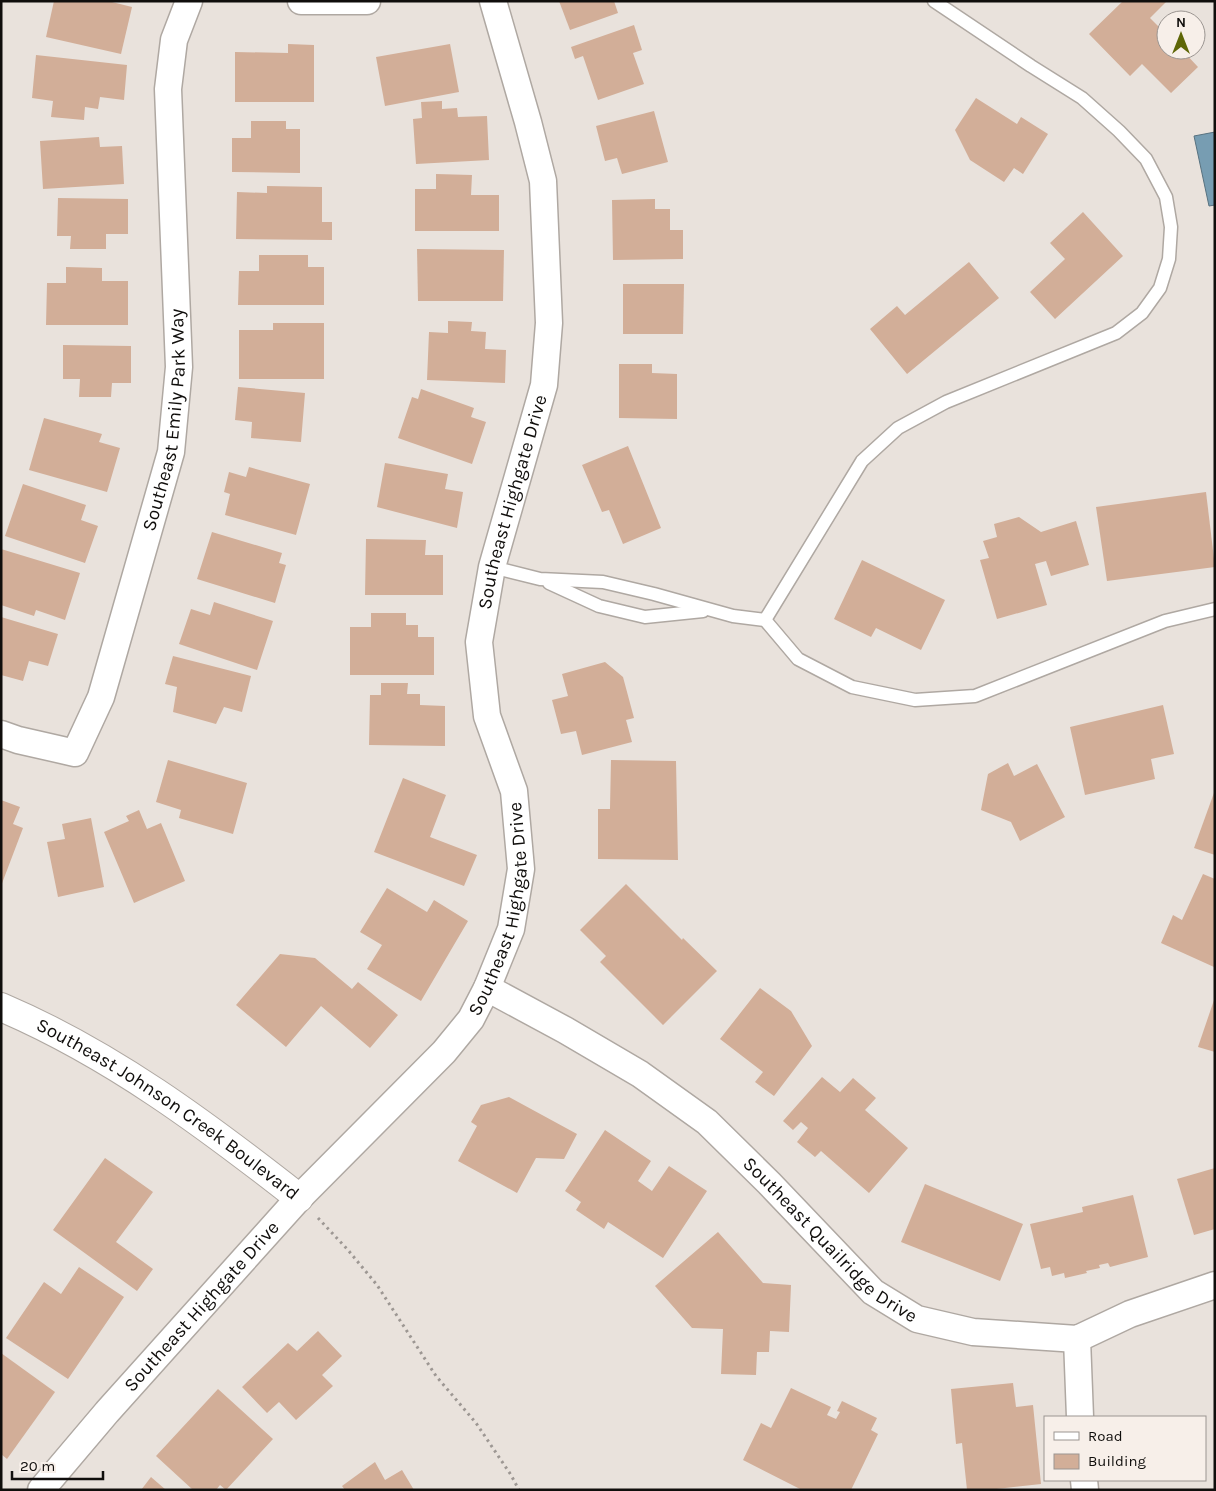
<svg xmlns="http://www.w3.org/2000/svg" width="1216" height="1491" font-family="Karla,sans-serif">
<rect width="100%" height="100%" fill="#e9e2dc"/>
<path fill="#779db2" stroke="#587280" d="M1215,132v73l-6,1 -15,-70z"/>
<g fill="#d2ae98">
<path d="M54,1h54l24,6 -11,47 -75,-17z"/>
<path d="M559,1h55l4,12 -48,17z"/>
<path d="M1123,1h44l-17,17 16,16v16h16l16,17 -27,26 -29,-29 -12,12 -41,-42z"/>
<path d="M634,25l8,25 -9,3 11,31 -46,16 -15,-44 -8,3 -4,-12z"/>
<path d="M288,44l26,1v57h-79v-50l53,1z"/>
<path d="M450,44l9,48 -74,14 -9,-49z"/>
<path d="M36,55l91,10 -3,35 -24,-3 -2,12 -13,-2 -1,13 -33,-3 2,-16 -21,-3z"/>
<path d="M976,98l41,26 4,-7 27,17 -25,40 -9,-6 -10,14 -34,-22 -15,-30z"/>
<path d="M442,101v8l15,-1 1,9 29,-1 2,44 -73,4 -3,-45 9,-1 -1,-16z"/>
<path d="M654,111l14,51 -46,12 -5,-16 -12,3 -9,-35z"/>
<path d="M251,121h35v8h14v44l-68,-1v-34h19z"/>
<path d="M99,137l1,10 22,-1 2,38 -81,5 -3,-48z"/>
<path d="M436,174l36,1 -1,20h28v36h-84v-42h21z"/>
<path d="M267,186l55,1v35h10v18l-96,-1 1,-47 30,1z"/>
<path d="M58,198l70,1v35h-22v15h-36l1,-13h-14z"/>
<path d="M655,199v10h15v21h13v29l-70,1 -1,-60z"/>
<path d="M1083,212l40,44 -68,63 -25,-27 35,-33 -15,-16z"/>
<path d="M417,249l87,1 -1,51h-85z"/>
<path d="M259,255h49v12h16v38h-86l1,-34h20z"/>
<path d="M969,262l30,36 -92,76 -37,-45 27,-23 8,9z"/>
<path d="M66,267l36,1v13h26v44h-82l1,-42h19z"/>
<path d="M623,284h61l-1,50h-60z"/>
<path d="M448,321l24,1 -1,9 15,1 -1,17 21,1 -1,33 -78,-3 2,-48 19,1z"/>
<path d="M273,323h51v56h-85v-49h34z"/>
<path d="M63,345l68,1v37h-19l-1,14h-32l1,-18h-17z"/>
<path d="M619,364h33v9l25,1v45l-58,-1z"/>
<path d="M238,387l67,6 -4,49 -50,-4 1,-16 -17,-2z"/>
<path d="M421,389l53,19 -3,9 15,5 -14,42 -74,-26 14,-41 6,2z"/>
<path d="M44,418l58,16 -3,8 21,6 -13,44 -78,-22z"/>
<path d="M628,446l33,82 -38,16 -14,-34 -7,2 -20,-47z"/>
<path d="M385,463l63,11 -3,15 18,3 -6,36 -80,-21z"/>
<path d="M249,467l61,17 -14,51 -71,-20 5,-21 -6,-2 5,-20 17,5z"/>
<path d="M23,484l63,21 -5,15 17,6 -13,37 -80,-27z"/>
<path d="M1206,492l9,75 -108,14 -11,-74z"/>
<path d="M1019,517l22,15 35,-11 13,44 -38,11 -5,-15 -11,3 12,41 -50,14 -17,-59 9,-2 -6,-17 14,-4 -3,-13z"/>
<path d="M212,532l70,21 -3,10 7,2 -11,38 -78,-24z"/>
<path d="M366,539l60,1 -1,15h18v40h-78z"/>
<path d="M1,549l79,24 -15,47 -29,-10 -2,6 -33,-11z"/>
<path d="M862,560l83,40 -24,50 -45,-22 -5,9 -37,-18z"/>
<path d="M214,602l59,19 -16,49 -78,-26 12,-35 19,6z"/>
<path d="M371,613h35v12h12v12h16v38h-84v-48h21z"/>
<path d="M1,617l57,17 -10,32 -19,-5 -6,20 -22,-6z"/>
<path d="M173,656l78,20 -9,36 -18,-5 -8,17 -43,-12 4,-25 -12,-3z"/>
<path d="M605,662l18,15 11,41 -8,2 6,22 -50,13 -6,-24 -15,3 -9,-34 16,-4 -6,-22z"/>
<path d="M381,683h27l-1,11h13v11l25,1v40l-76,-1 1,-50h11z"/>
<path d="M1163,705l11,49 -23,5 4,20 -70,16 -15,-68z"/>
<path d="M168,760l79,23 -14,51 -54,-16 2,-8 -25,-8z"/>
<path d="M611,760l65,1 2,99 -80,-1v-50h12z"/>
<path d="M1008,763l6,13 23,-12 28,53 -45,24 -9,-19 -30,-12 7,-36z"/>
<path d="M403,778l43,17 -16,42 47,18 -13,31 -90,-34z"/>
<path d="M1215,790v65l-21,-7z"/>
<path d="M1,800l19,7 -7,17 10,4 -22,58z"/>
<path d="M139,810l8,19 14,-6 24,58 -51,22 -30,-71 25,-11 -3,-5z"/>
<path d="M91,818l13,69 -46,10 -11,-55 18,-3 -3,-15z"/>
<path d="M1203,874l12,5 -1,88 -53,-24 12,-28 9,5z"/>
<path d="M626,884l56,56 1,-2 34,33 -54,54 -63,-63 6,-6 -26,-26z"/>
<path d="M387,888l40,24 7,-12 34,21 -47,80 -54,-32 15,-24 -22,-13z"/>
<path d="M280,954l35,4 37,31 6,-7 40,33 -28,33 -49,-42 -35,41 -50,-42z"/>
<path d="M760,988l31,23 21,35 -38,50 -19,-14 8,-10 -43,-33z"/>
<path d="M1214,1000h1v52l-17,-5z"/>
<path d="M822,1077l18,15 13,-14 23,20 -11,12 43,38 -39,45 -48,-42 -6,6 -18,-15 11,-14 -7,-6 -8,8 -10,-9z"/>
<path d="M509,1097l68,37 -13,25 -28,-1 -19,35 -59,-32 19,-35 -6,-4 10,-17z"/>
<path d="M605,1130l46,31 -13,20 14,10 17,-25 38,25 -44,67 -55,-36 -4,7 -28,-19 5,-8 -16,-11z"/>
<path d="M105,1158l48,34 -37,50 37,27 -16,22 -84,-61z"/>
<path d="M1215,1168v61l-21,6 -17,-56z"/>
<path d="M925,1184l98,40 -23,57 -99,-39z"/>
<path d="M1133,1195l15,62 -38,10 -2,-4 -9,2 1,3 -14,3 1,2 -22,5 -1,-5 -12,3 -2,-9 -9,2 -11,-45 53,-12 -1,-5z"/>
<path d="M718,1232l45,51 28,2 -2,47 -19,-1 -1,21h-12l-1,23 -35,-1 2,-45 -31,-1 -37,-42z"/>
<path d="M79,1267l45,30 -56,82 -62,-41 38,-56 17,12z"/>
<path d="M318,1331l24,25 -20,19 11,11 -37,34 -17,-18 -12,11 -25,-26 46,-44 9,8z"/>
<path d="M1,1353l54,39 -48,67 -6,-5z"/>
<path d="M1013,1383l3,24 17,-2 8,79 -53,6h-21l-5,-47 -6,1 -5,-55z"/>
<path d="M791,1388l40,19 -4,8 9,4 4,-7 -3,-1 5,-10 35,17 -6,12 7,4 -27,56h-49l-59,-30 18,-37 10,5z"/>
<path d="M218,1389l55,50 -47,51 -6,-5 -4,5h-23l-37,-34z"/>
<path d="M375,1462l10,18 17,-10 12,20h-69l-3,-4z"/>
<path d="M151,1477l15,13h-25z"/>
</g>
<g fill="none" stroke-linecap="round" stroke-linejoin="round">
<defs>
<g id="service">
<path d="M492,567l48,12 63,3 51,12 79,22 32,4 33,39 54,28 63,13 60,-4 190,-75 50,-12"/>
<path d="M549,583l50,23 46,11 58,-6"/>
<path d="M765,620l97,-159 36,-33 48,-26 170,-69 26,-20 18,-25 9,-29 2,-32 -5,-30 -20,-38 -27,-28 -37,-33 -51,-32 -97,-65"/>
</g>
<g id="minor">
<path d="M301,1h66"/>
<path id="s1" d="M1,734l17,6 57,13 26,-56 70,-245 8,-85 -11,-278 6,-49 15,-39"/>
<path id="s2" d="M487,988l78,42 75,44 67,48 62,61 104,109 44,27 56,13 104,7 53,-25 85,-29"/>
<path d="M1077,1339l3,78"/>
<path d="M1084,1480l1,10"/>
<path id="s3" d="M41,1490l66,-78 192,-214 145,-146 27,-33 16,-31 24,-59 10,-60 -7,-78 -27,-75 -8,-74 13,-75 52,-182 5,-62 -6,-142 -15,-59 -35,-121"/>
</g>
<g id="tertiary">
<path id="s4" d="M1,1007c110,47 205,118 298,191"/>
</g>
</defs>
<use href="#service" stroke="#afa8a2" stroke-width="15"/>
<use href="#minor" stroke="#afa8a2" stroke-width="29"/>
<use href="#tertiary" stroke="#afa8a2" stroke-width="30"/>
<path stroke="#9d9793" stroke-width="3" stroke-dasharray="2.5 4" stroke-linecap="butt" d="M318,1218l30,32 29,35 59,91 40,47 35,52 8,15"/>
<use href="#service" stroke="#fff" stroke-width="12"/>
<use href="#minor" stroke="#fff" stroke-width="26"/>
<use href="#tertiary" stroke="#fff" stroke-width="28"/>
</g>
<g text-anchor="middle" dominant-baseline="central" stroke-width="5" stroke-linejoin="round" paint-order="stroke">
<g font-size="19" fill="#100e0c" stroke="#f7efe9">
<text stroke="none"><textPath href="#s1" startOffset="424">Southeast Emily Park Way</textPath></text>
<text stroke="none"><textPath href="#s3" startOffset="1174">Southeast Highgate Drive</textPath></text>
<text stroke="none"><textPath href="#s3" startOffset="754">Southeast Highgate Drive</textPath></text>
<text stroke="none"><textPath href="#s4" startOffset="196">Southeast Johnson Creek Boulevard</textPath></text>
<text stroke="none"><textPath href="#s2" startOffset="429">Southeast Quailridge Drive</textPath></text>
<text stroke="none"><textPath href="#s3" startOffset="244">Southeast Highgate Drive</textPath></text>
</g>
</g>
<rect width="1216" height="1491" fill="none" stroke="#100e0c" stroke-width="5"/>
<rect x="1044" y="1416" width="162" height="65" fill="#f7efe9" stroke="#9b9591"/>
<rect x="1054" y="1432" width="25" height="8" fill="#ffffff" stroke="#9b9591"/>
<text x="1088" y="1441" font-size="15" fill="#100e0c">Road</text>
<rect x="1054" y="1454" width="25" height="15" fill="#d2ae98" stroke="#9b9591"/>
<text x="1088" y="1466" font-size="15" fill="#100e0c">Building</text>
<g transform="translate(1181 35)"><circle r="24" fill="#f7efe9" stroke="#9b9591"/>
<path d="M0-4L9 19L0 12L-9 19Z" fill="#5e6607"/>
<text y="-8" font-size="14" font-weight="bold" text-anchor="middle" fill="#100e0c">N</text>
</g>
<path d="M12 1471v8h91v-8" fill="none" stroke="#100e0c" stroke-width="2.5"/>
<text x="20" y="1471" font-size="15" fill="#100e0c" stroke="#f7efe9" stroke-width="4" paint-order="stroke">20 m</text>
</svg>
